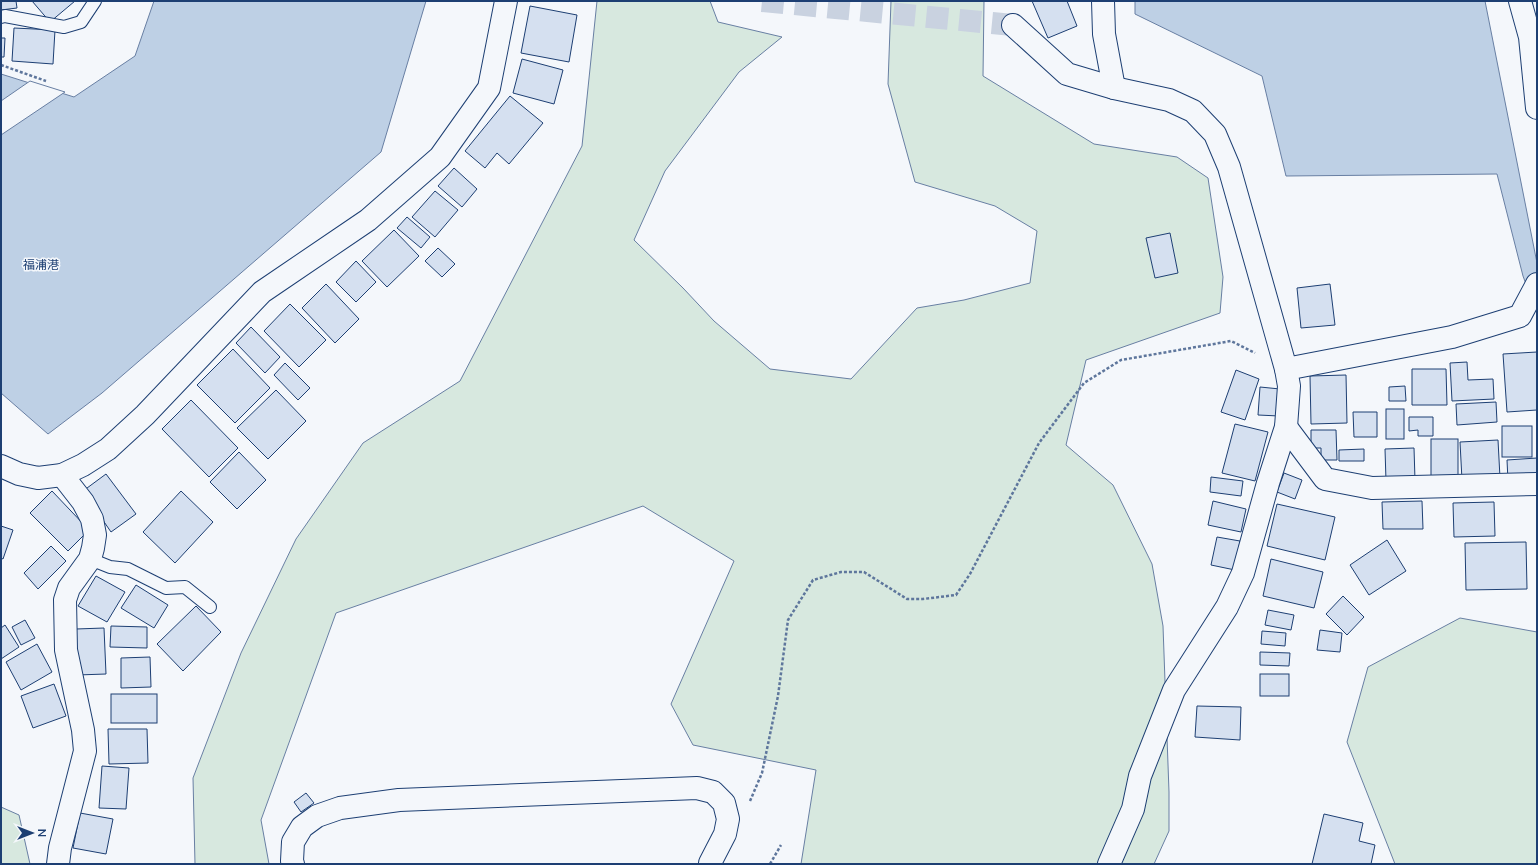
<svg xmlns="http://www.w3.org/2000/svg" width="1538" height="865" font-family="Mulish,'Noto Sans JP',sans-serif">
<rect width="100%" height="100%" fill="#f4f7fb"/>
<g fill="#d7e8df" stroke="#687fa3">
<path d="M597,1h113l8,21 64,15 -43,35 -74,99 -31,69 49,48 31,33 56,48 81,10 66,-71 47,-8 66,-17 7,-52 -42,-25 -80,-24 -27,-98 3,-83h93l-1,75 111,68 83,13 31,21 15,99 -3,36 -134,47 -20,85 47,40 39,79 11,62 6,166v39l-15,33h-353l15,-94 -123,-25 -22,-41 63,-143 -91,-55 -307,107 -75,207 8,44h-74l-2,-86 48,-125 55,-114 67,-96 97,-62 122,-235z"/>
<path d="M1460,618l77,14v232h-142l-48,-122 21,-75z"/>
<path d="M1,807l18,8 11,49h-29z"/>
</g>
<g fill="#bed0e5" stroke="#687fa3">
<path d="M154,1h272l-45,151 -279,241 -54,41 -47,-41v-319l73,23 61,-41z"/>
<path d="M1135,1h350l52,262v51l-14,-38 -26,-102 -211,2 -24,-100 -127,-62z"/>
</g>
<path fill="#f4f7fb" stroke="#687fa3" d="M30,81l35,11 -64,43v-34z"/>
<g fill="#d5e0f0" stroke="#1d3f73">
<path d="M1,1h15l1,7 -16,2z"/>
<path d="M32,1h43l-25,21z"/>
<path d="M1032,1h35l10,25 -29,12z"/>
<path d="M530,6l47,9 -8,47 -48,-9z"/>
<path d="M14,28l41,2 -2,34 -41,-3z"/>
<path d="M1,38h4l-1,19h-3z"/>
<path d="M522,59l41,11 -9,34 -41,-11z"/>
<path d="M510,96l33,27 -34,41 -12,-11 -12,15 -20,-17z"/>
<path d="M454,168l23,21 -15,18 -24,-21z"/>
<path d="M435,191l23,19 -23,27 -23,-20z"/>
<path d="M407,217l23,20 -9,11 -24,-20z"/>
<path d="M394,230l25,26 -32,31 -25,-26z"/>
<path d="M1170,233l8,40 -23,5 -9,-40z"/>
<path d="M438,248l17,16 -13,13 -17,-16z"/>
<path d="M356,261l20,21 -20,20 -20,-20z"/>
<path d="M326,284l33,35 -24,24 -33,-35z"/>
<path d="M1330,284l5,41 -34,3 -4,-40z"/>
<path d="M290,304l36,36 -27,27 -35,-36z"/>
<path d="M251,327l29,30 -15,16 -29,-30z"/>
<path d="M233,349l37,39 -35,35 -38,-38z"/>
<path d="M1537,352v58l-30,2 -4,-58z"/>
<path d="M1467,362l1,18 25,-1 1,20 -42,2 -2,-38z"/>
<path d="M285,363l25,25 -12,12 -24,-25z"/>
<path d="M1412,369h34l1,36h-35z"/>
<path d="M1236,370l23,9 -14,41 -24,-8z"/>
<path d="M1346,375l1,48 -36,1 -1,-48z"/>
<path d="M1405,386l1,15h-17v-14z"/>
<path d="M1260,387l20,2 -1,27 -21,-1z"/>
<path d="M276,390l30,31 -38,38 -31,-31z"/>
<path d="M191,400l47,48 -29,29 -47,-48z"/>
<path d="M1496,402l1,20 -40,3 -1,-21z"/>
<rect x="1386" y="409" width="18" height="30"/>
<path d="M1353,412h24v25h-23z"/>
<path d="M1409,417h24v19h-15v-6l-9,1z"/>
<path d="M1235,424l33,8 -13,49 -33,-8z"/>
<rect x="1502" y="426" width="30" height="31"/>
<path d="M1311,430h25l1,30h-16v-12h-10z"/>
<rect x="1431" y="439" width="27" height="42"/>
<path d="M1498,440l2,38 -38,2 -2,-38z"/>
<path d="M1414,448l1,32 -29,1 -1,-32z"/>
<path d="M1364,449v12h-25v-11z"/>
<path d="M239,452l27,28 -29,29 -27,-27z"/>
<path d="M1537,458v22l-29,1 -1,-21z"/>
<path d="M1284,473l18,7 -7,19 -18,-7z"/>
<path d="M106,474l30,40 -25,18 -28,-41z"/>
<path d="M1211,477l32,4 -2,15 -31,-4z"/>
<path d="M52,491l37,39 -21,21 -38,-38z"/>
<path d="M181,491l32,31 -38,41 -32,-31z"/>
<path d="M1213,501l33,8 -5,23 -33,-7z"/>
<path d="M1422,501l1,28h-40l-1,-27z"/>
<path d="M1494,502l1,34 -41,1 -1,-34z"/>
<path d="M1277,504l58,13 -10,43 -58,-14z"/>
<path d="M1,526l12,4 -10,29 -2,-1z"/>
<path d="M1217,537l23,4 -5,29 -24,-5z"/>
<path d="M1387,540l19,31 -37,24 -19,-30z"/>
<path d="M1526,542l1,47 -61,1 -1,-47z"/>
<path d="M51,546l15,15 -28,28 -14,-16z"/>
<path d="M1271,559l52,13 -9,36 -51,-12z"/>
<path d="M96,576l29,16 -18,30 -29,-16z"/>
<path d="M136,585l32,20 -14,23 -33,-20z"/>
<path d="M1343,596l21,21 -17,18 -21,-21z"/>
<path d="M196,606l25,26 -38,39 -26,-27z"/>
<path d="M1268,610l26,5 -3,15 -26,-5z"/>
<path d="M25,620l10,18 -14,7 -9,-18z"/>
<path d="M5,625l14,22 -18,12v-31z"/>
<path d="M111,626l36,1v21l-37,-1z"/>
<path d="M104,628l2,46 -29,1 -1,-46z"/>
<path d="M1320,630l22,3 -2,19 -23,-2z"/>
<path d="M1262,631l24,2 -1,13 -24,-2z"/>
<path d="M37,644l15,28 -31,18 -15,-28z"/>
<path d="M1260,652l30,1 -1,13 -29,-1z"/>
<path d="M150,657l1,30 -30,1v-30z"/>
<rect x="1260" y="674" width="29" height="22"/>
<path d="M54,684l12,32 -33,12 -12,-32z"/>
<rect x="111" y="694" width="46" height="29"/>
<path d="M1197,706l44,1 -1,33 -45,-3z"/>
<path d="M108,729h39l1,34 -39,1z"/>
<path d="M102,766l27,2 -3,41 -27,-1z"/>
<path d="M306,793l8,10 -13,9 -7,-10z"/>
<path d="M80,813l33,6 -7,35 -33,-6z"/>
<path d="M1324,814l39,9 -4,18 16,4 -4,19h-59z"/>
</g>
<g fill="none" stroke-linecap="round" stroke-linejoin="round">
<path stroke="#c9d2e0" stroke-width="22" stroke-dasharray="22 11" stroke-linecap="butt" d="M762,1l251,24"/>
<defs>
<g id="lane">
<path d="M1,17l4,-1 59,11 17,-5 14,-21"/>
<path d="M90,559l20,8 18,2 38,19 19,-1 25,20"/>
</g>
<g id="street">
<path d="M1103,1l1,33 10,54"/>
<path d="M1520,1l10,36 7,71"/>
<path d="M1013,25l54,49 47,14 55,12 24,11 22,23 14,33 57,202 3,17 -3,41 -18,56 -25,90 -16,34 -53,83 -34,86 -7,33 -24,55"/>
<path d="M1286,369l166,-32 68,-21 17,-32"/>
<path d="M1286,427l39,52 47,9 165,-4"/>
<path d="M1,466l18,8 19,4 24,-3 21,-10 25,-16 37,-34 117,-123 106,-72 72,-63 49,-69 17,-87"/>
<path d="M58,864l2,-16 25,-97 -2,-21 -17,-80 -1,-50 4,-12 21,-29 3,-11 2,-13 -3,-16 -9,-17 -21,-27"/>
<path d="M293,864l-1,-3 1,-19 9,-15 15,-11 23,-8 59,-8 298,-12 16,4 11,11 4,16 -3,15 -15,29"/>
</g>
</defs>
<use href="#lane" stroke="#1d3f73" stroke-width="14"/>
<use href="#street" stroke="#1d3f73" stroke-width="24"/>
<g stroke="#5e769c" stroke-width="2.5" stroke-dasharray="3 2" stroke-linecap="butt">
<path d="M1,65l45,16"/>
<path d="M750,801l12,-28 16,-77 10,-76 25,-40 28,-8h23l43,27h16l33,-4 14,-21 69,-131 45,-60 37,-23 110,-19 24,12"/>
<path d="M770,864l11,-19"/>
</g>
<use href="#lane" stroke="#f4f7fb" stroke-width="12"/>
<use href="#street" stroke="#f4f7fb" stroke-width="22"/>
</g>
<g text-anchor="middle" dominant-baseline="central" stroke-width="3" stroke-linejoin="round" paint-order="stroke">
<g font-size="12" fill="#1d3f73" stroke="#f4f7fb">
<text x="41" y="264">福浦港</text>
</g>
</g>
<rect width="1538" height="865" fill="none" stroke="#1d3f73" stroke-width="4"/>
<g transform="translate(32 833) rotate(90)" stroke="#f4f7fb" stroke-width="3" paint-order="stroke">
<path d="M0-3L7 15L0 10L-7 15Z" fill="#1d3f73"/>
<text y="-6" font-size="11" font-weight="bold" text-anchor="middle" fill="#1d3f73">N</text>
</g>
</svg>
